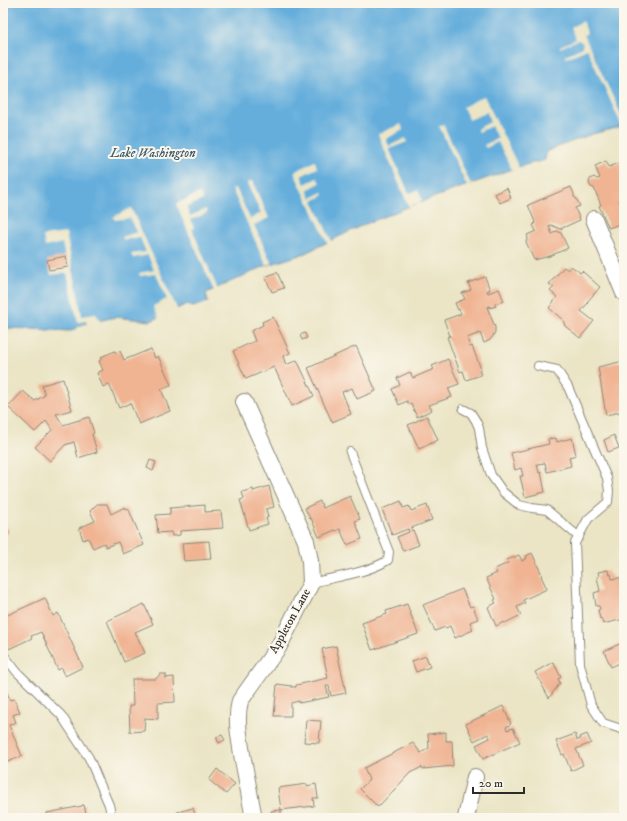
<svg xmlns="http://www.w3.org/2000/svg" width="627" height="821" font-family="'IM FELL DW Pica',serif">
<rect width="100%" height="100%" fill="#fbf7ec"/>
<filter id="ink" filterUnits="userSpaceOnUse"><feTurbulence type="fractalNoise" baseFrequency=".025" numOctaves="2"/><feDisplacementMap in="SourceGraphic" scale="8" xChannelSelector="R" yChannelSelector="G"/><feConvolveMatrix kernelMatrix="1 2 1 2 8 2 1 2 1" color-interpolation-filters="sRGB"/></filter>
<filter id="wash" filterUnits="userSpaceOnUse"><feTurbulence type="fractalNoise" baseFrequency=".012" numOctaves="4" result="noise"/><feDisplacementMap in="SourceGraphic" scale="16" xChannelSelector="R" yChannelSelector="G"/><feGaussianBlur stdDeviation="0.9" result="paint"/><feColorMatrix in="noise" values="0 0 0 0 0 0 0 0 0 0 0 0 0 0 0 0 0 1.4 0 .05"/><feComposite in="paint" operator="in"/></filter>
<g filter="url(#wash)">
<rect width="100%" height="100%" fill="#ebe5c6"/>
<path fill="#65aedc" stroke="#486c84" d="M3,3h621v110l-1,1 1,2v10l-32,8 -45,17 -2,9 -24,6 -106,38 -52,21 -60,29 -38,12 -59,27 2,9 -15,5 -6,-3 -36,17 -35,-4 -33,7 -12,7 -62,-3 -6,4z"/>
<g fill="#ebe5c6">
<path d="M583,21l4,12 -3,2 40,86v4l-2,1 -35,-77 -21,9 -1,-3 16,-7 2,-5 -5,-3 -18,8v-2l16,-7 -5,-12z"/>
<path d="M484,96l35,72 -7,2 -14,-28 -12,6 -2,-3 14,-7 -7,-12 -12,6 -2,-3 13,-7 -3,-10 -18,8 -6,-13z"/>
<path d="M401,124l2,6 -17,9 3,7 17,-8 1,4 -18,7 20,44 9,-3 4,10 -13,7 -31,-73z"/>
<path d="M443,124l28,61 -4,1 -28,-60z"/>
<path d="M315,161l2,7 -16,8 4,8 12,-6 3,5 -13,7 4,8 12,-6 1,3 -11,6 19,41 -4,2 -34,-72z"/>
<path d="M252,181l17,37 -15,7 18,39 -6,1 -34,-76 4,-1 14,31 11,-6 -14,-30z"/>
<path d="M200,193l3,7 -17,7 4,9 16,-7 1,4 -16,7 3,8 -2,1 26,61 -4,1 -38,-87z"/>
<path d="M131,208l47,103 -19,8 -6,-13 14,-7 -11,-25 -16,2 -1,-3 15,-3 -6,-15 -15,3 -2,-4 15,-2 -6,-15 -16,3 -2,-3 15,-5 -7,-14 -15,2 -2,-3z"/>
<path d="M66,233l16,83 14,-2 5,8 -14,3 -1,-4 -8,1 -11,-49 -16,2 -3,-14 17,-4 -3,-14 -17,4 -2,-11z"/>
</g>
<g id="blocks">
<g fill="#f0b493">
<path d="M606,161l3,6 15,-6v36l-5,3 5,12v10l-15,6 -10,-22 2,-1 -7,-17 -3,-1 -2,-4 1,-4 4,-2 3,2 3,-1 -5,-12z"/>
<path d="M571,187l3,7v3l2,1 4,8 -5,2 5,12 -20,9 -9,-4 -2,1 3,8 5,-3 4,2 7,15 -18,8 -16,4 -8,-18 2,-5 -1,-2 9,-4 -3,-6 2,-1 -1,-1 1,-1 -7,-17z"/>
<path d="M507,188l4,10 -11,5 -5,-9z"/>
<path d="M66,256l2,11 -19,3 -2,-10z"/>
<path d="M571,266l4,3h1l4,4 2,-2 18,16 -13,15 1,1 -7,8 13,10 -14,17 -15,-12 -2,-6 -14,-12 8,-11 -7,-6 4,-4 -5,-3 15,-17 4,3z"/>
<path d="M277,272l7,16 -12,4 -7,-15z"/>
<path d="M485,277l5,13 -3,1 1,2 11,-4 5,12 -9,3 1,2 -6,2v-2l-3,1 8,20v5l-2,4 -3,4 -6,3 -4,-10 -13,5 3,9 2,-1 9,23 -2,1 2,5 -15,5 -3,-9 -3,1 -13,-35 3,-1 -6,-16 17,-6 -2,-5 -1,1 -3,-7 10,-4 -3,-6 9,-3 -3,-7z"/>
<path d="M273,317l17,36 -7,3 3,9 11,-5 17,36 -22,10 -18,-39 -28,12 -13,-28 22,-10 -4,-10 12,-6 -1,-3z"/>
<path d="M305,333l2,5 -5,2 -2,-5z"/>
<path d="M356,346l20,45 -19,8 -5,-11 -10,4 9,22 -19,8 -24,-54z"/>
<path d="M151,349l4,9 3,-2 11,24 2,5 -10,4 9,22 -31,13 -9,-21 -11,5 -10,-24 -6,3 -6,-14 6,-3 -4,-9 3,-2 -1,-2 14,-6 1,2 4,-2 4,9z"/>
<path d="M448,359l11,25 -11,4 4,9 -23,8 3,5 -15,7 -6,-13 -2,1 -2,-4 -8,4 -7,-16 8,-4 -3,-7 13,-6 3,6 21,-9 -2,-3z"/>
<path d="M624,361v50l-18,4 -8,-48z"/>
<path d="M63,379l9,31 -16,4 7,11 26,-8 5,16 -2,1 5,18 -19,6 -4,-16 -9,3 -15,16 -15,-14 17,-17 -6,-9 -11,11 -27,-25 15,-16 12,10 10,-6 -3,-10z"/>
<path d="M427,416l11,24 -19,9 -11,-24z"/>
<path d="M614,435l5,13 -11,4 -4,-12z"/>
<path d="M556,438l1,4 15,-4 4,17 -7,2 2,9 -24,6 -2,-9 -8,1 2,9 2,-1 4,20 -20,5 -5,-21h3l-2,-8 -6,2 -4,-17 38,-9 -1,-5z"/>
<path d="M150,460l6,2 -3,9 -6,-3z"/>
<path d="M269,486l5,21 -8,2 2,8 -2,1 2,6 -19,6 -9,-30 4,-1 -2,-7 11,-3v2z"/>
<path d="M350,496l10,23 -5,2 7,18 -15,6 -7,-16 -4,2 -1,-1 -16,7 -8,-19 -1,1 -5,-11 15,-7 3,7z"/>
<path d="M401,501l2,7 6,-2 2,5 16,-6 5,15 -21,8 1,3 1,-1 6,15 -16,6 -6,-14 12,-5 -1,-3 -16,6 -10,-26z"/>
<path d="M97,504h10l4,10 14,-7 1,2 2,-1 16,37 -21,9 -5,-12 -12,5 -2,-4 -11,5 -5,-10 -5,2 -4,-12 16,-7 -5,-10z"/>
<path d="M205,505v7l16,-1 2,17 -43,3v4l-8,1 -1,-4 -13,1 -2,-18 14,-1v-6z"/>
<path d="M3,519l6,14 -6,2z"/>
<path d="M209,541l2,18 -27,2 -2,-18z"/>
<path d="M532,553l10,22 -1,1 6,13 -24,11 2,3 -8,4 4,8 -16,8 -1,-1 -8,4 -8,-19 8,-4 -2,-3 2,-1 -10,-21 11,-5 -2,-4 13,-6 -1,-3 12,-5 3,6 5,-3 -1,-2z"/>
<path d="M608,570l1,5 2,-1 1,5 12,-2v42l-21,5 -2,-6 -1,1 -2,-9 2,-1 -1,-3h-3l-2,-13 6,-2 -3,-14 2,-1 -1,-4z"/>
<path d="M462,589l8,18 3,-1 5,13 -8,3 3,8 -18,8 -5,-12 -4,2 -1,-1 -10,4 -12,-26z"/>
<path d="M45,598l8,18 5,-3 25,54 -18,9 -3,-8 -4,2 -17,-38 -10,4 1,2 -23,11 -6,-14 1,-3 -1,-15z"/>
<path d="M144,604l9,20 -18,8 10,21 -21,9 -17,-41z"/>
<path d="M407,604l11,30 -46,16 -10,-27 25,-9 -1,-3z"/>
<path d="M624,642v19l-13,6 -7,-16z"/>
<path d="M336,646l10,47 -15,3 -2,-10h-3l3,11 -30,6v-2l-8,2v13h-17l3,-32 15,2 -1,1h5v-2l32,-7 -6,-29z"/>
<path d="M426,656l4,11 -14,5 -4,-11z"/>
<path d="M553,662l8,15 -3,2 2,4 -11,15 -14,-26z"/>
<path d="M160,674h6v4l8,-1 1,25 -17,1v16l-13,-1 -1,13 -14,1 -1,-26h4l-1,-27h24z"/>
<path d="M6,690l4,10 4,-1 6,13 -7,3 3,7 -7,3 13,31 -19,8v-73z"/>
<path d="M503,706l8,18 -5,3 1,3 6,-2 7,14 -37,17 -7,-14 14,-7 -2,-4 -14,7 -8,-17z"/>
<path d="M306,720l15,1 -2,22 -15,-1z"/>
<path d="M446,732v9h6l1,25 -30,3 -1,-2 -12,6 -32,34 -18,-18 9,-9 -5,-12 49,-25 8,10 8,-5 -1,-14z"/>
<path d="M575,734l2,6 4,-1 -1,-2 7,-3 4,9 -15,6 7,16 -12,6 -7,-17 -2,1 -6,-14z"/>
<path d="M222,735l3,5 -6,3 -3,-6z"/>
<path d="M217,769l18,15 -9,10 -17,-14z"/>
<path d="M307,784v2l9,-2 2,14h-5l1,8 -33,4 -3,-22z"/>
<path d="M82,805h2l2,9 -2,1 1,3h-37l-1,-5 35,-7z"/>
<path d="M193,808l3,10h-18l-1,-6z"/>
<path d="M281,810v8h-9l-1,-7z"/>
</g>
</g>
</g>
<g filter="url(#ink)">
<use href="#blocks" fill-opacity="0" stroke="#8b8878" stroke-width="1"/>
<g fill="none" stroke-linecap="round" stroke-linejoin="round">
<defs>
<g id="lane">
<path d="M538,366l19,4 11,17 39,91 2,13 -1,11 -20,17 -13,24 5,121 11,41 12,18 21,7"/>
<path d="M463,409l8,4 5,8 3,7 3,20 9,27 12,17 16,13 13,3 15,2 32,27"/>
<path d="M311,583c24,-6 57,-10 77,-23l1,-8 -39,-100"/>
<path d="M3,654l14,18 44,43 28,43 20,47 3,13"/>
</g>
<g id="street">
<path d="M594,219l30,74"/>
<path d="M244,402l62,139 4,20 1,22 -32,63 -39,55c-5,19 0,39 3,59 4,19 7,39 11,58"/>
<path d="M466,818l9,-41"/>
</g>
</defs>
<use href="#lane" stroke="#8b8878" stroke-width="10"/>
<use href="#street" stroke="#8b8878" stroke-width="18"/>
<use href="#lane" stroke="#fff" stroke-width="8"/>
<use href="#street" stroke="#fff" stroke-width="16"/>
</g>
</g>
<g text-anchor="middle" dominant-baseline="central" stroke-width="4" stroke-linejoin="round" paint-order="stroke">
<g font-size="12" fill="#2b2b2b" stroke="#fbf7ec">
<text transform="translate(290 621) rotate(-61)">Appleton Lane</text>
</g>
<g font-size="13" font-style="italic" fill="#3f5969" stroke="#fbf7ec">
<text x="153" y="153">Lake Washington</text>
</g>
</g>
<rect width="627" height="821" fill="none" stroke="#fbf7ec" stroke-width="16"/>
<path d="M473 787v6h51v-6" fill="none" stroke="#2b2b2b" stroke-width="2"/>
<text x="479" y="787" font-size="12" fill="#2b2b2b" stroke="#fbf7ec" stroke-width="3" paint-order="stroke">20 m</text>
</svg>
